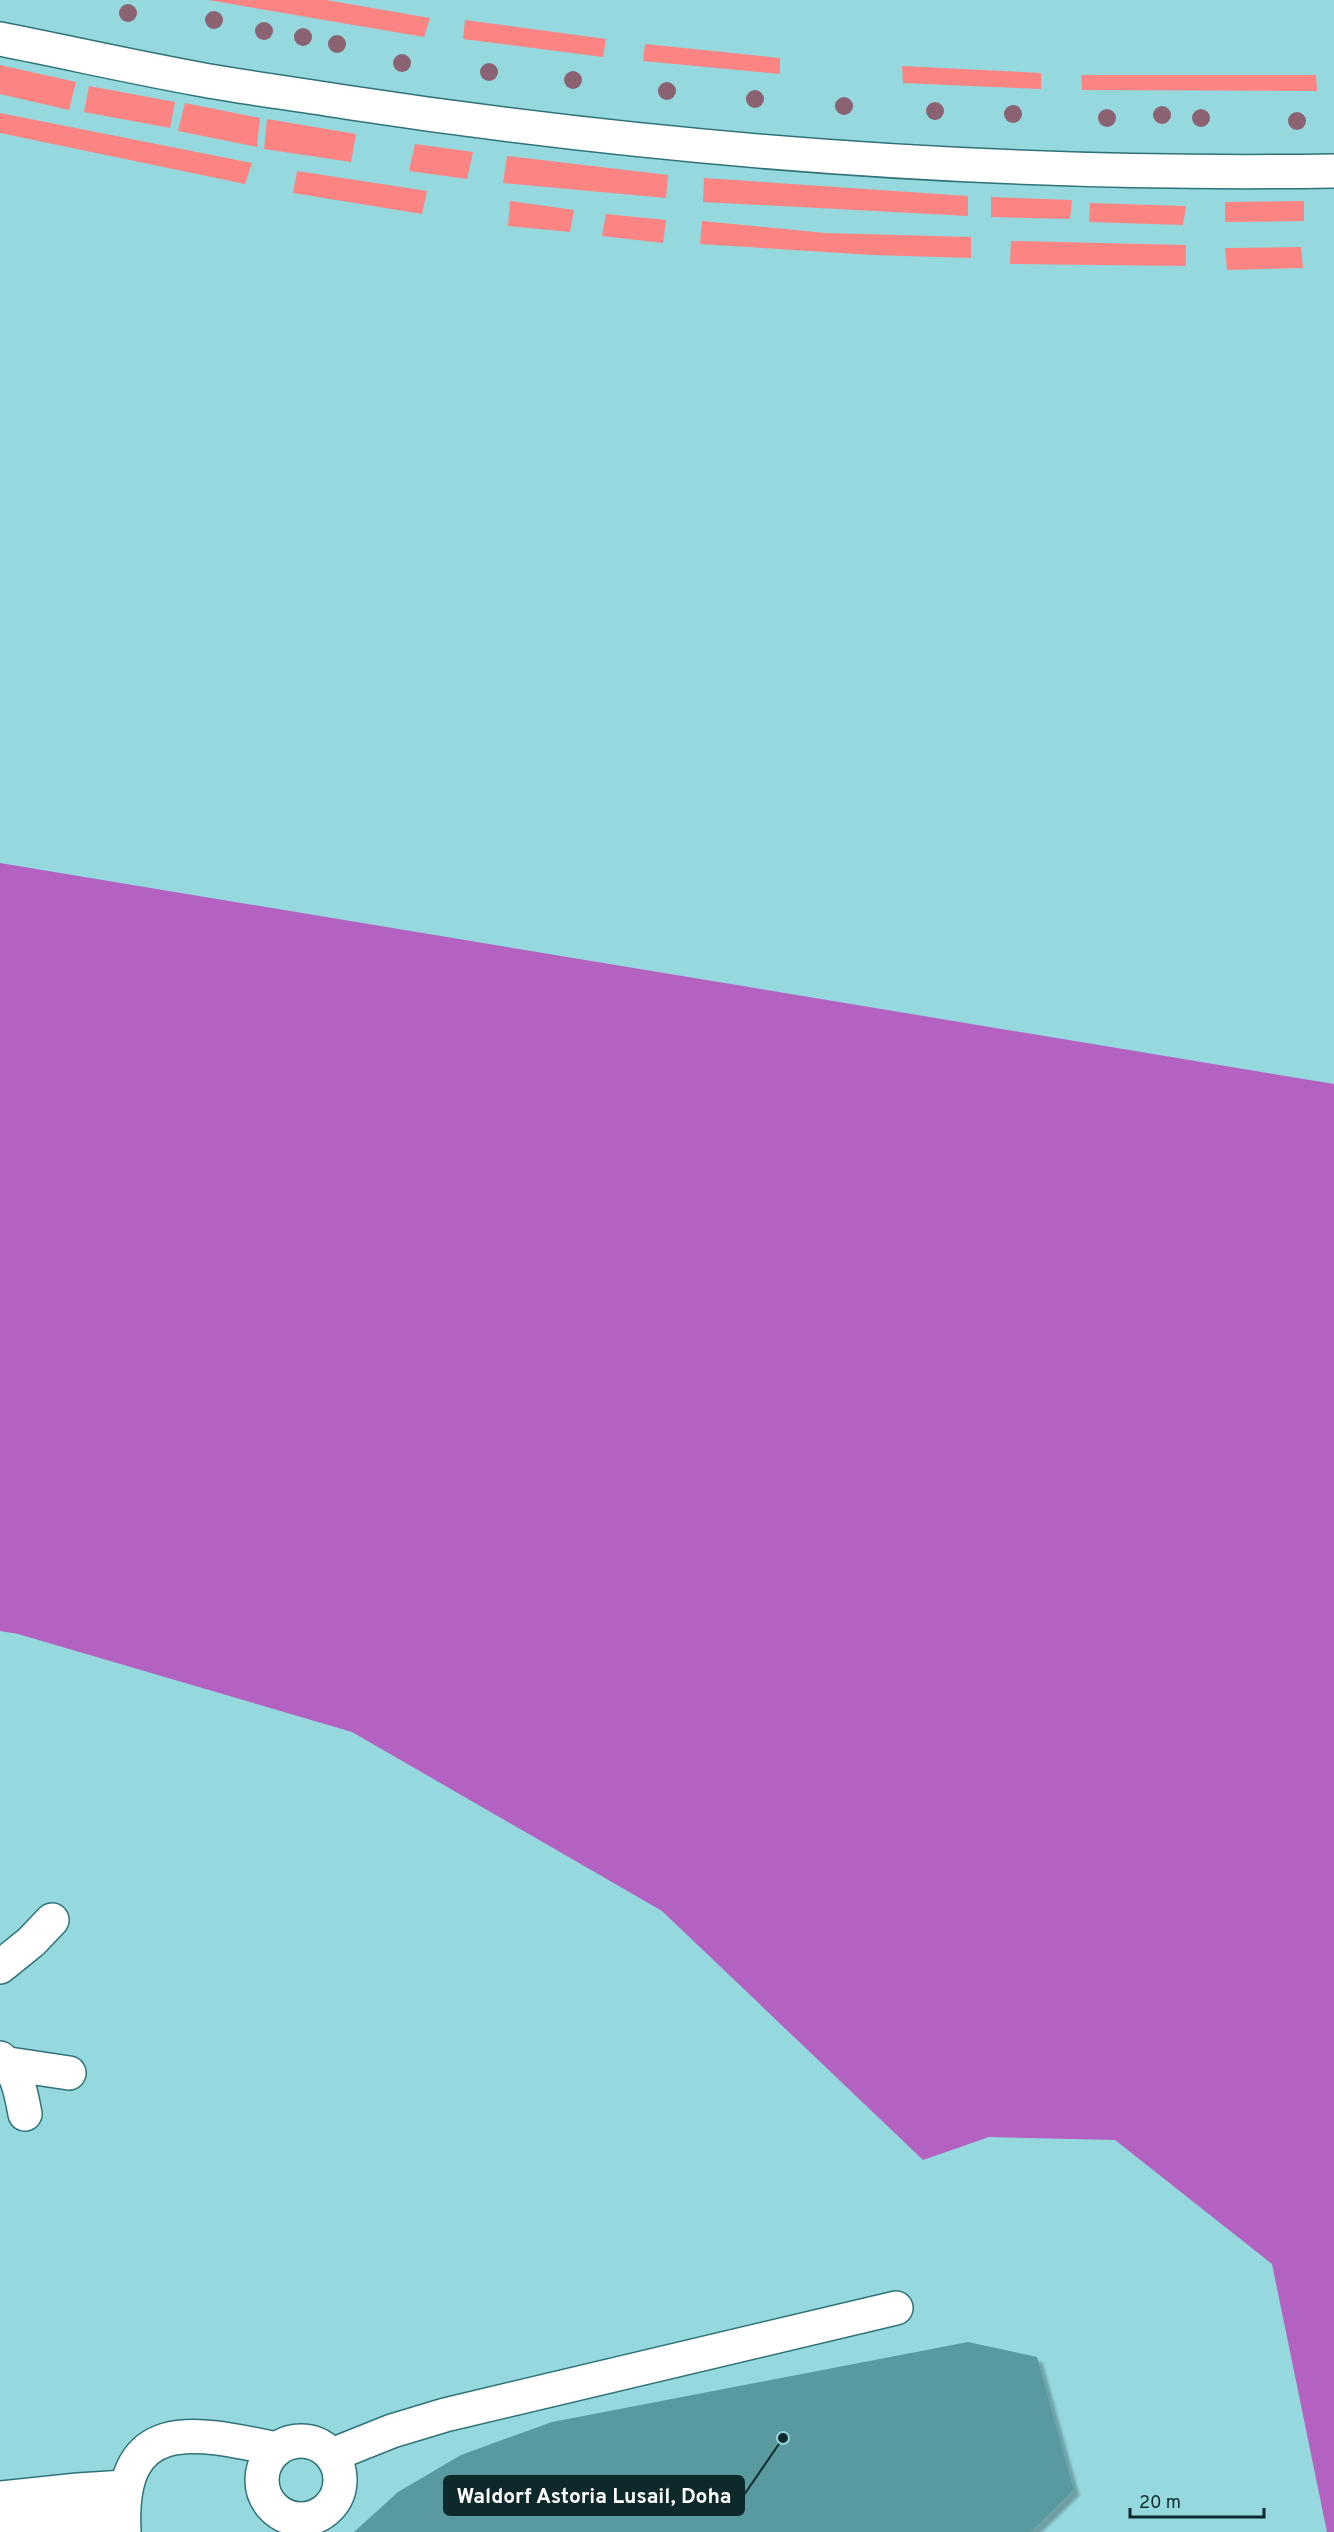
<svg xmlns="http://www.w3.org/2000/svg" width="1334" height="2532" font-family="Overpass,sans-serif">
<defs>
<filter id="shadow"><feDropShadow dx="5.5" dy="5.5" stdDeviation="1.5" flood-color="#0004"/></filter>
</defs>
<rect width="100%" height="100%" fill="#95d9de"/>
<g fill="#fc8583">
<path d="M208,0h118l104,18 -6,19z"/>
<path d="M465,20l141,19 -3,18 -140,-18z"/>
<path d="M645,44l135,14v16l-137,-13z"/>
<path d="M0,65l76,17 -7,28 -69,-16z"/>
<path d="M902,66l139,7v16l-138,-6z"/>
<path d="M1081,75h235l1,16 -235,-1z"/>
<path d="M89,86l86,16 -5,26 -86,-16z"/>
<path d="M185,103l75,15 -3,29 -79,-16z"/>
<path d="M0,113l252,50 -7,21 -245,-51z"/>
<path d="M267,119l89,15 -5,28 -87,-13z"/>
<path d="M415,144l58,8 -6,27 -58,-8z"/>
<path d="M507,156l161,19 -2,23 -163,-15z"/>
<path d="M297,171l130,20 -5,23 -129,-21z"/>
<path d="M704,178l264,18v20l-265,-14z"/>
<path d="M991,197l81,3 -2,19 -79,-2z"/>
<path d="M510,201l64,9 -4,22 -62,-6z"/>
<path d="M1304,201v20l-79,1v-20z"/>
<path d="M1090,203l96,3 -3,19 -94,-3z"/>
<path d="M606,214l60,6 -3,23 -61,-7z"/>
<path d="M702,221l123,12 146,4v21l-98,-3 -173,-11z"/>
<path d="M1011,241l175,4v21l-176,-2z"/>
<path d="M1301,247l2,21 -76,2 -2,-22z"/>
</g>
<path fill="#b462c1" d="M0,863l1334,221v1448h-7l-55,-268 -157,-124 -126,-3 -66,23 -261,-249 -310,-179 -334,-98 -18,-3z"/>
<path fill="#589a9f" filter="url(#shadow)" d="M968,2342l69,15 37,133 -43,42h-677l44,-40 63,-37 91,-33z"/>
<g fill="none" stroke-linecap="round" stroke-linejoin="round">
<defs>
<g id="minor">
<path d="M0,39c66,13 132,28 198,40 49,9 98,15 147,23 327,50 658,74 989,69"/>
<path d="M0,1967l31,-25 21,-22"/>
<path d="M0,2058c18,13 21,35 25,56"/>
<path d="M9,2064l60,9"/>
<circle cx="301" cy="2480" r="39"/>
<path d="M332,2455l60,-24 53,-16 451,-107"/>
<path d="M0,2498l78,-8 47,-3"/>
<path d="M0,2527l123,-11"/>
<path d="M124,2532c-6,-117 68,-101 152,-83"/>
</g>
</defs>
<use href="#minor" stroke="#2f7378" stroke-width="36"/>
<use href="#minor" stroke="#fff" stroke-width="33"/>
</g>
<g fill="#8b6272">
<circle cx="128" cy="13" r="9"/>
<circle cx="214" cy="20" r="9"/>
<circle cx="264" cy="31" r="9"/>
<circle cx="303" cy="37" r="9"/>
<circle cx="337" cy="44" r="9"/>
<circle cx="402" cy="63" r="9"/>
<circle cx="489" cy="72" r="9"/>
<circle cx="573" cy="80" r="9"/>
<circle cx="667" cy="91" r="9"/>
<circle cx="755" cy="99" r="9"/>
<circle cx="844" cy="106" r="9"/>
<circle cx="935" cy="111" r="9"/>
<circle cx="1013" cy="114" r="9"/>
<circle cx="1162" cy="115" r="9"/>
<circle cx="1107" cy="118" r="9"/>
<circle cx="1201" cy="118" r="9"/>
<circle cx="1297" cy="121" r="9"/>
</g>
<path fill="none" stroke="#0d292b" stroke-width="2" d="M783 2438L744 2495"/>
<circle fill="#0d292b" stroke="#95d9de" stroke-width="2" cx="783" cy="2438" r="6"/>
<rect fill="#0d292b" stroke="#0d292b" stroke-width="2" x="444" y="2476" width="300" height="39" rx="6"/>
<g font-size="21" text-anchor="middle" font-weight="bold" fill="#fff">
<text x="594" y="2503">Waldorf Astoria Lusail, Doha</text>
</g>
<path d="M1130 2508v9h134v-9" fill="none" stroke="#0d292b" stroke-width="3"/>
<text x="1139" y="2508" font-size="18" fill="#0d292b" stroke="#95d9de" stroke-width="4.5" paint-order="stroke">20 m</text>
</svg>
